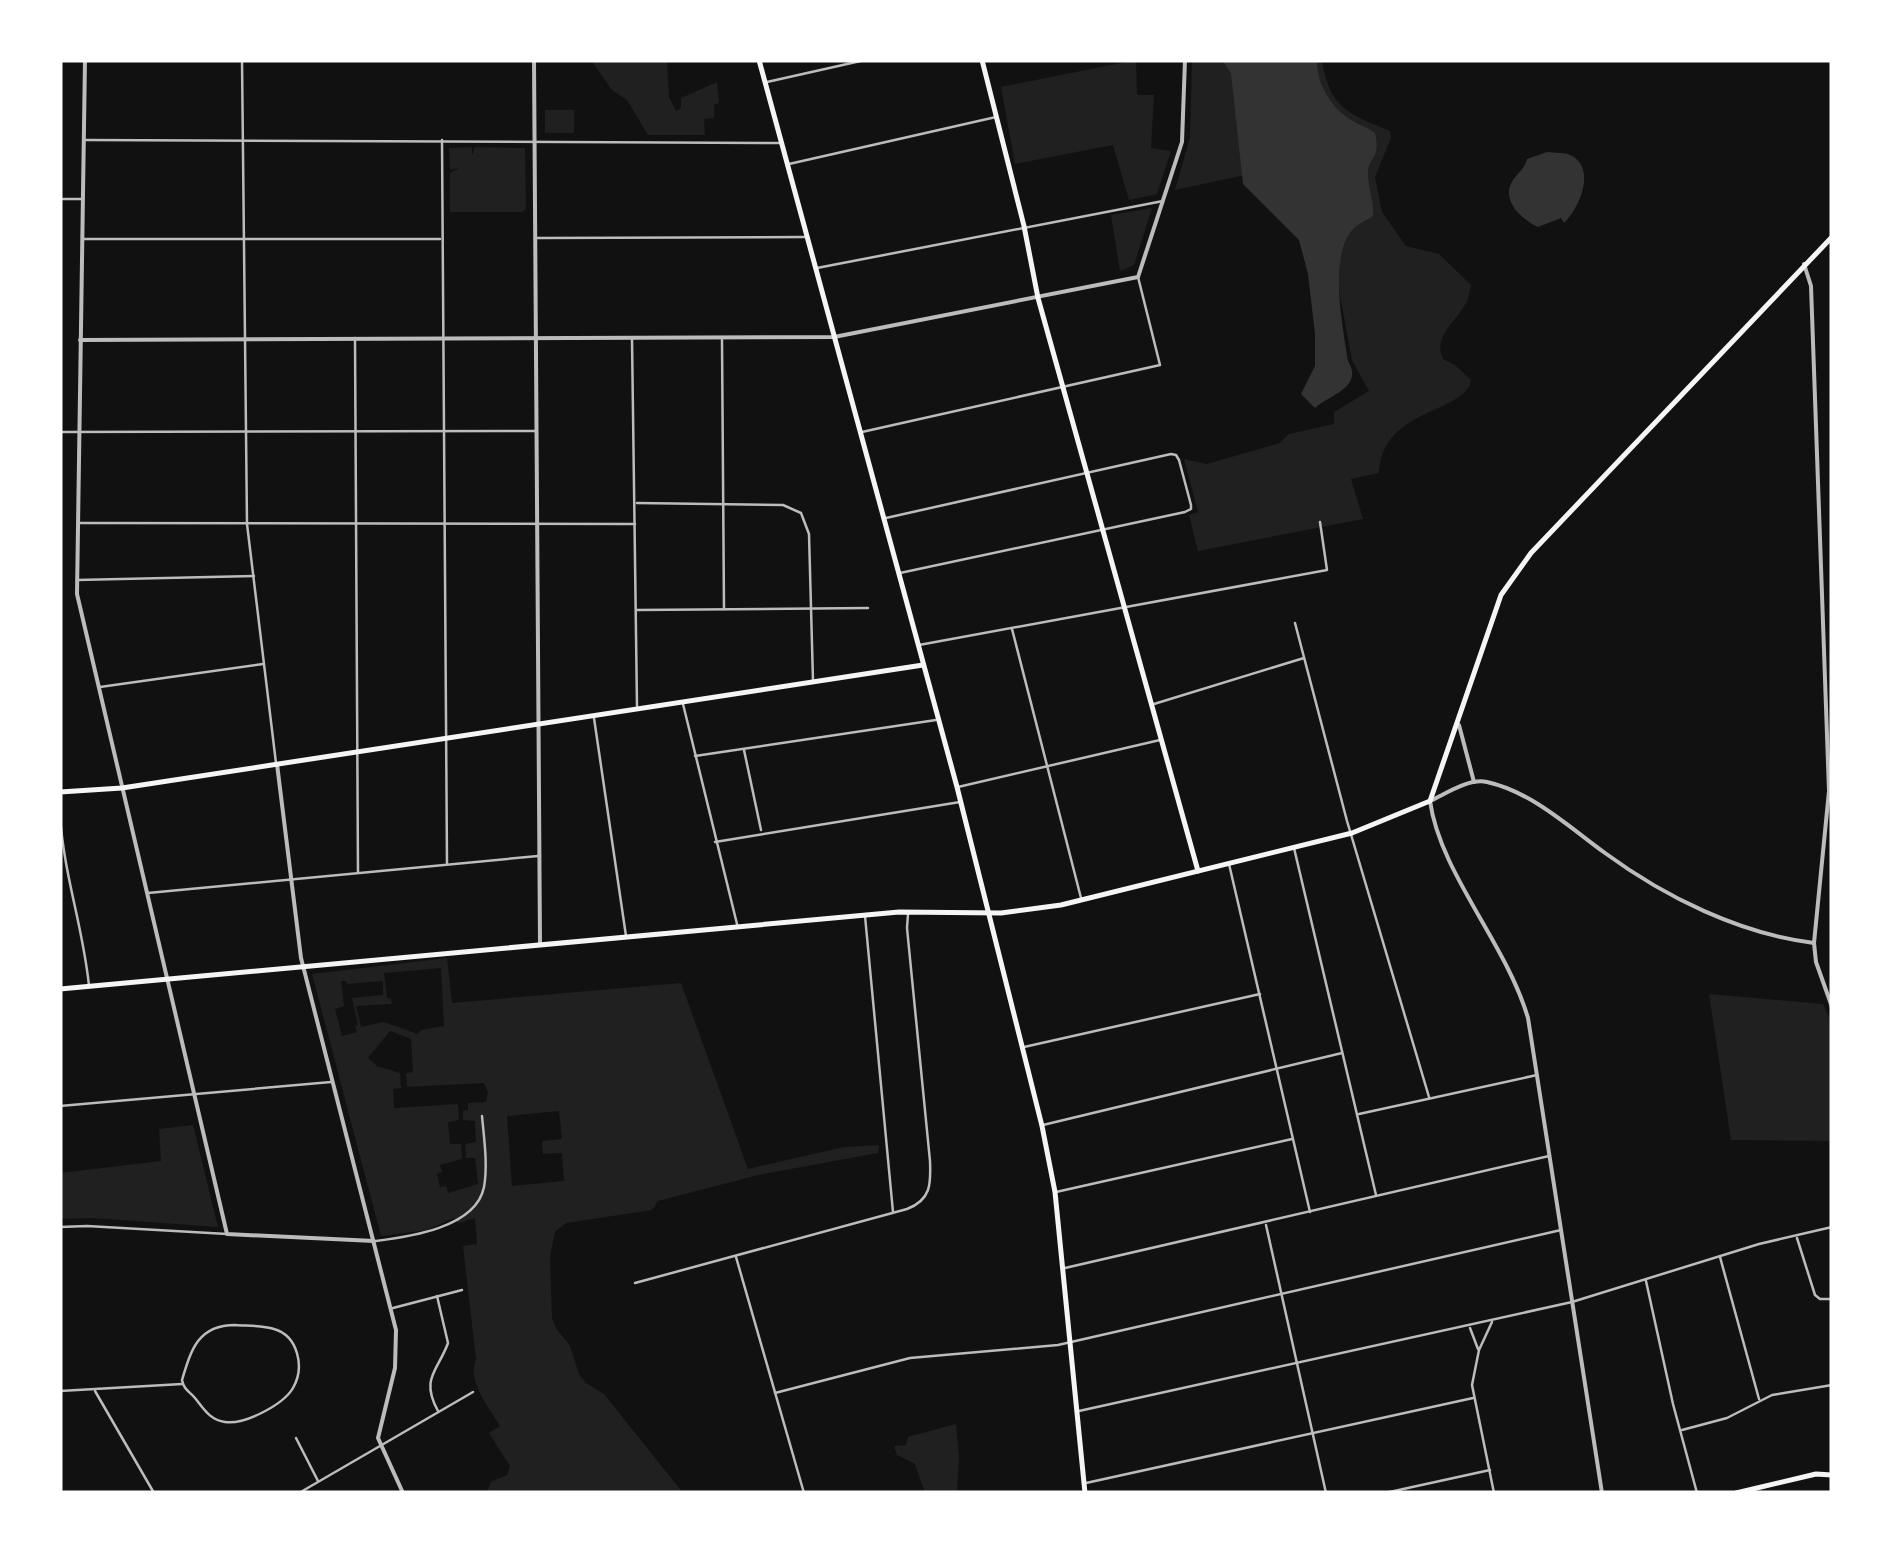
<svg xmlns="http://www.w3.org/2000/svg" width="1892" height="1553" font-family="'Alegreya Sans',sans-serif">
<rect width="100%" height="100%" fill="#111"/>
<g fill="#202020" fill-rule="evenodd">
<path d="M591,60h76l2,37 7,14 5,-3v-10l36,-16 2,21 -5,2v13l-10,1 1,16h-57l-21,-35 -15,-10z"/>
<path d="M1136,60l1,35h17l-3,53 20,3 -14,43 -28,6 -16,-55 -98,19 -14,-77z"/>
<path d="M1192,60h130c8,49 26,53 68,71l1,7 -16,39 7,35 24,34 33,8 32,31c-1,5 -2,11 -4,16 -9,20 -35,34 -24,58l12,6 16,15c-5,34 -89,27 -92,93l-28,6 12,40 -165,32 -9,-36 9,-3 -14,-53 23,5 73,-21 9,-9 45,-10v-12l35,-21 -17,-31 -37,-200 -140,30 15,-53z"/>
<rect x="545" y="110" width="29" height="23"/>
<path d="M472,147v9l3,-9 50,1 1,61 -4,3h-72v-39l9,-5 -9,2 -1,-22z"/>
<path d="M1152,208l-18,57 -14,6 -9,-56z"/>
<path d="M447,958l5,45 229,-20 67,186 96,-22 35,-2 -1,8 -120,22 -100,26 -6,9 -86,13 -11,9 -5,25 2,61 4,10 14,18 9,28 7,9 18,11 79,99 -196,-2 4,-9 16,-7 3,-9 -21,-33 11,-7c-12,-20 -33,-45 -24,-67l-13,-113 14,-2 -2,-26 -16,5 -5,-5 -27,12 -46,6 -69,-262zM441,968l3,58 -23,4 -3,4 -34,-12 -23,5 -5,-21 36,-2 -1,-5 -4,-1 -3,-25zM341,981h5l1,3 36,-3v14l-31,3 6,27 -3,1 2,6 -15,4 -7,-27 9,-3zM390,1031l21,8 2,33 -7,1 1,14 77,-4 4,9 -2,10 -18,1v7l-5,1v9l12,1 1,21 -11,2 1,14h9l3,26 -30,9 -2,-7 -6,1 -3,-13 5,-2 -2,-7 22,-6 -1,-15h-11l-2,-22 11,-2 -1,-16 -64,4 -1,-19 8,-1 -1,-15 -23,-7 -9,-8zM559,1111l3,28 -20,2 1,13 19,-1 2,28 -52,5 -5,-70z"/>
<path d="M1709,994l114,10 9,20v117l-101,-1z"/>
<path d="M193,1125l25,102 -126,-9 -32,1v-46l101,-12 -2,-32z"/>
<path d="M956,1424l3,32 -2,37h-32l-10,-29 -18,-9 -3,-9 12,-1 2,-8z"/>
</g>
<g fill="#333">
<path d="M1222,60h95c-1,24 15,49 36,61 8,5 15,6 22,12 6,27 -7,24 -7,40 0,15 6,29 5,43 -6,4 -15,8 -20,13 -25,27 -10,99 -5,132 16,26 -18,34 -33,47l-14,-14 14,-28v-32l-7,-60 -9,-34 -56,-56 -12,-111z"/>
<path d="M1547,152c8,1 19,0 25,4 25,14 6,54 -8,67l-3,-5 -23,9c-17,-8 -38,-27 -25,-47 6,-9 11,-10 14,-21z"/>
</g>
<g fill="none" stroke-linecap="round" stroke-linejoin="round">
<g stroke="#bcbcbc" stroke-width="2.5">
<path d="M242,60l5,464 29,239"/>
<path d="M767,82l98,-22"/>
<path d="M84,140l697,3"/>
<path d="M442,140l5,723"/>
<path d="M789,164l207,-47"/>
<path d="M60,199h22"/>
<path d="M537,238l267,-1"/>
<path d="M83,239h357"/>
<path d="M817,268l346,-67"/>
<path d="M355,338l3,534"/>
<path d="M632,339l5,367"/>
<path d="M722,340l2,269"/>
<path d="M60,432l475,-1"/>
<path d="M862,432l298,-67 -22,-88"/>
<path d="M637,503l146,2 18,8 8,21 4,147"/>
<path d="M886,518l285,-64 5,1 3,5 12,45v4l-6,3 -285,61"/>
<path d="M79,523l556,1"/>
<path d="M77,580l177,-4"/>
<path d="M637,610l231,-2"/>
<path d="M1295,623l52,198 82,276"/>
<path d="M1012,629l69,269"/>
<path d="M919,645l408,-75 -7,-48"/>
<path d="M100,687l163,-23"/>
<path d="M683,704l54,220"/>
<path d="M1154,704l150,-46"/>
<path d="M594,718l32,218"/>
<path d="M744,750l17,80"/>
<path d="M695,756l241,-36"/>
<path d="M958,787l202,-47"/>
<path d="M60,815c4,62 23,111 29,171"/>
<path d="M715,842l245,-40"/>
<path d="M1294,848l82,347"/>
<path d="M1229,864l81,348"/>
<path d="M148,893l390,-37"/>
<path d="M865,916l28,296"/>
<path d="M1024,1047l236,-53"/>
<path d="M60,1106l271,-24"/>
<path d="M1359,1114l178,-39"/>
<path d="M1043,1125l299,-72"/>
<path d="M1056,1192l236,-53"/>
<path d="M1266,1225l60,268"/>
<path d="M60,1227l27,-1 140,8"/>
<path d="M1797,1238l18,57 5,4h12"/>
<path d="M376,1241c32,-4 100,-13 108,-54 4,-22 0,-49 -2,-71"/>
<path d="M736,1257l68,236"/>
<path d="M1720,1257l39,142"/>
<path d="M1065,1268l484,-112"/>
<path d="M1646,1281l27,123 24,89"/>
<path d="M635,1283l272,-74c24,-9 24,-25 23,-48l-23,-233 1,-14"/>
<path d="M437,1296l11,47c-10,28 -28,35 -10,68"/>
<path d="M393,1308l69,-18"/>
<path d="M1492,1322l-13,28 -7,35 22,108"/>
<path d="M235,1325c12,1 27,0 39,4 24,7 31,38 19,59 -10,17 -49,37 -68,34 -15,-2 -21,-13 -30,-24 -6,-7 -11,-8 -13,-18 9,-30 16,-55 53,-55z"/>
<path d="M1470,1328l8,21"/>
<path d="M60,1391l122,-7"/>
<path d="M95,1391l59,102"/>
<path d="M775,1393l135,-35 148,-13 503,-115"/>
<path d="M1079,1411l493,-109 187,-58 73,-17"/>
<path d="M1682,1430l45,-12 45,-23 60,-10"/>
<path d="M296,1438l22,43"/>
<path d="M1086,1483l387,-85"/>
<path d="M299,1493l174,-101"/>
<path d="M1385,1493l105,-23"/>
</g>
<g stroke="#bcbcbc" stroke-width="4">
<path d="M85,60l-8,534 150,640 147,7"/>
<path d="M534,60l6,884"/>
<path d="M1804,264l7,22 18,505 -15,152 2,19 16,45"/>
<path d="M80,340l754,-3 304,-60 44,-135 3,-82"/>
<path d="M1459,725l15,57"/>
<path d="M277,764l24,194 95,372 -1,38 -17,70 25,55"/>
<path d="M1602,1493l-74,-475c-22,-75 -88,-145 -98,-217 17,-8 39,-23 57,-19 45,10 82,45 118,71 60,44 135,81 209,90"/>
</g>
<g stroke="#f5f5f5" stroke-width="5">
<path d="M982,60l42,166 14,72 160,573"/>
<path d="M60,792l62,-4 801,-123"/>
<path d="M60,989l839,-77 102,1 60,-8 291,-72 78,-32 71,-206 30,-42 301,-316"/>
<path d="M1736,1493l80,-19 16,1"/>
</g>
<path stroke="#f5f5f5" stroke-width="5" d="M759,60l198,727 85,339 13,66 30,301"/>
</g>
<rect width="1892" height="1553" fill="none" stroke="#ffffff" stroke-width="125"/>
</svg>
